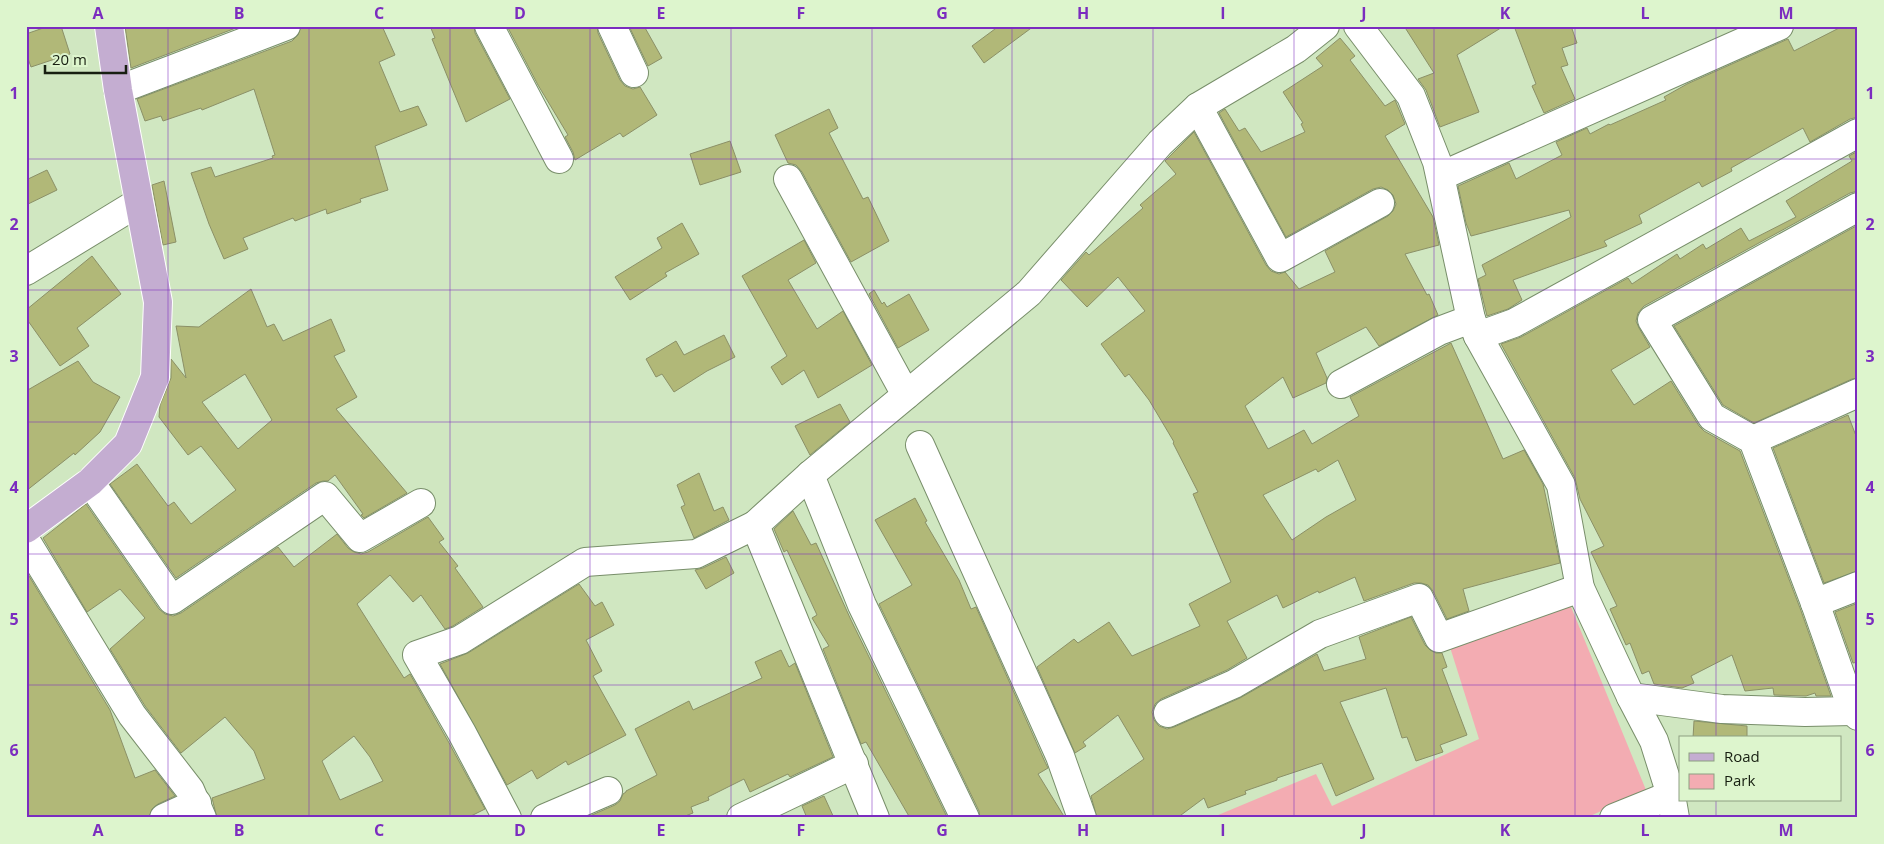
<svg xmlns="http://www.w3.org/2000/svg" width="1884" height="844" font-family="'Open Sans',sans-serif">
<rect width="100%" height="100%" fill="#d0e7c1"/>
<path fill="#f3acb2" d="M1569,602l77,188 -60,28h-375l105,-44 16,32 147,-67 -30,-95z"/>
<g fill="#b1b878" stroke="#8b9067" fill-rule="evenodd">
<path d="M49,26h12l9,28 -39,13 -5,-14v-19z"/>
<path d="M125,26h116l-110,42z"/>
<path d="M301,26h81l13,29 -16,7 21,50 18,-6 9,19 -52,21 13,44 -28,9 1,3 -34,12 -1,-5 -31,12 -2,-3 -50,20 5,11 -24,10 -15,-35 -18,-51 20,-6 4,10 58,-19 -1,-2 3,-1 -21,-66 -52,21 -1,-2 -38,13 -2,-5 -16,5 -8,-22 155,-58 6,-6z"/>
<path d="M430,26h44l1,7 35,66 -44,23 -34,-83 3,-1z"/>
<path d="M507,26h90l1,7 22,47 5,6 8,3 7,-2 17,28 -34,22 -3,-4 -45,27 -2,-8 -8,-15 3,-2 -30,-50z"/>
<path d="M629,26h15l18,32 -14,8z"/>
<path d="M999,26h35l-50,37 -12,-17z"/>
<path d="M1404,26h100l-47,29 22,57 -39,15 -14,-37 -8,-11 16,-6z"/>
<path d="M1514,26h57l6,17 -15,5 6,17 -7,2 14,32 -31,14 -12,-27 4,-2z"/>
<path d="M1843,26h15v91l-8,2 -40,23 -7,-14 -72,40 1,3 -30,16 -3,-5 -60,33 3,8 -38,18 3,5 -94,34 9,20 -14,9 -21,7 -9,-37 8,-4 -4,-10 89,-48 -2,-7 -98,26 -5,-13 -8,-37 51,-23 7,16 46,-24 -6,-13 31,-14 3,6 19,-10 1,1 56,-25 -2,-3 23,-13 101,-45 6,12z"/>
<path d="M1340,38l15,18 -5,4 35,46 10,-6 10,24 -20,12 48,81 6,28 -34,9 22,41 2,-1 9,21 -59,31 -13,-19 -50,26 11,25 -1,5 -33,15 -10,-21 -38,29 23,43 36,-19 8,14 47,-28 -9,-19 101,-54 52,116 21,-9 19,34 17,79 -97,26 6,22 -22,8 -14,-28 -5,-6 -7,-2h-7l-50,18 -9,-24 -36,16 -1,-2 -35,17 -6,-13 -50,26 20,37 -20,12 -66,29 -6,5 -3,8 2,8 5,6 8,3 7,-2 66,-29 77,-44 7,17 42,-12 -7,-22 52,-20 14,28 5,5 6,3h6l5,14 -5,2 25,66 -27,10 3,7 -27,9 -9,-24 -5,1 -16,-50 -46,14 34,77 -38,17 -14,-33 -45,15v2l-32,11 1,3 -38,14 -4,-10 -27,20h-80l-6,-22 53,-37 -26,-44 -35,27 3,4 -11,7 -38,-86 37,-28 4,4 31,-21 23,34 68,-30 -11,-22 42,-22 -38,-88 5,-2 -25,-49 1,-1 -25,-42 -20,-26 -4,3 -24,-33 44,-33 -27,-34 -31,30 -26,-27 25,-28 3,3 54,-47 -3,-3 36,-31 -11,-13 29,-29 72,133 5,6 8,3 6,-2 14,17 36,-17 -10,-21 63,-35 5,-5 3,-7 -3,-9 -5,-5 -7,-3 -8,2 -87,48 -67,-124 6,-4 14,22 6,-3 16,24 44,-20 -4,-8 2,-1 -20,-31 40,-26 -7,-8zM1338,460l18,40 -30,17 -34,23 -29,-45 53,-26 2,3z"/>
<path d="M829,109l9,19 -9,5 34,66 5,-2 21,44 -38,21 -49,-90 -6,-7 -8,-2 -13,-28z"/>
<path d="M730,141l11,31 -41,13 -10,-31z"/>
<path d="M1858,151v40l-8,2 -206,113 -6,7 -2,8 3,7 11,19 -39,23 23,35 37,-24 28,45 5,5 36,20 60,157 31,88h-15l-1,-3 -9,3 -32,-1 -1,-7 -28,3 -13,-36 -41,21 3,7 -12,5 -28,-4 -5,-13 -7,3 -12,-31 -4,2 -16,-36 7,-3 -26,-54 13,-6 -24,-47 -5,-21 -74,-134 20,-7 107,-59 4,6 45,-30 3,5 23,-15 3,5 35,-21 8,13 47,-24 -10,-16 66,-40 -3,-5z"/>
<path d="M47,170l10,20 -31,15v-25z"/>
<path d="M164,181l12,61 -13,3 -11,-60z"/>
<path d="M682,223l17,31 -34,19 2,3 -37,24 -15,-23 47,-29 -5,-10z"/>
<path d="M1858,225v153l-6,1 -98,44 -31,-18 -49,-79z"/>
<path d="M804,240l12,23 -28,17 29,49 26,-18 29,54 -54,33 -14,-28 -22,15 -11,-18 16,-11 -45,-80z"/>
<path d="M92,256l29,38 -44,34 12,18 -29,20 -34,-48v-8z"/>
<path d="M251,289l16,38 7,-3 9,17 48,-22 14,32 -11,5 23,41 -21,12 71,84 -43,25 -3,-3 2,-1 -28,-39 -7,6h-5l-7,2 -140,95 -66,-94 27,-20 31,42 6,-4 17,22 45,-34 -35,-44 -13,9 -29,-38 1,-12 11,-27v-19l15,19 -10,-52 23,1zM245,374l27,46 -34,29 -36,-47z"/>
<path d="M874,290l8,14 2,-2 3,5 22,-13 20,36 -31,18 -29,-54z"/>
<path d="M724,335l11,22 -28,14 -33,21 -12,-18 -6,3 -10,-18 30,-18 8,14z"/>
<path d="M78,361l15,21 27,15 -20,35 -25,23 -1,-2 -48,38v-100z"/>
<path d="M840,404l10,18 -40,33 -15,-29z"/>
<path d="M1848,415l10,26v130l-34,12 -51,-135z"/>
<path d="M699,473l15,38 9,-4 6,13 -35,18 -13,-31 4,-2 -8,-20z"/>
<path d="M915,498l12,23 -2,1 34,58 12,29 5,-2 69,155 3,6 -10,6 27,44h-85l-1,-7 -100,-207 33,-19 -37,-65z"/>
<path d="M86,504l73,105 6,5 8,2 8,-3 97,-66 16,20 43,-33 11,14 6,4 7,2 7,-2 60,-35 16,22 -5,3 19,24 -3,2 28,39 -30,19 -8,3 -24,-34 -8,7 -23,-27 -33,29 47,74 6,-4 38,67 37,68 -18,9h-250l-5,-20 53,-19 -11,-28 -29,-34 -44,36 -36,-47 -35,-57 35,-31 -25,-29 -33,23 -44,-74zM354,736l16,21 13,24 -43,19 -18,-39z"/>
<path d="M793,511l18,34 5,-2 35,77 95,195 -5,3h-31l-44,-76 -5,2 -38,-95 6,-3 -17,-28 5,-3 -30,-65 -3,2 -10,-23z"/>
<path d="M726,557l8,16 -28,16 -11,-19 8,-2z"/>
<path d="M26,571l84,139 25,68 20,-8 20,26 -17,8 -6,5 -3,9h-123z"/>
<path d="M579,584l16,22 7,-4 12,23 -28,15 16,31 -9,5 33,59 -58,30 -2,-4 -29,18 -5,-9 -25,15 -67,-121 28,-11z"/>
<path d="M1858,603v59l-5,1 -18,-51z"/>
<path d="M781,650l8,17 6,-4 38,94 -43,20 -2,-3 -38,18 -6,-13 -36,18 1,3 -18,7 2,6 -13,5h-95l30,-13 5,-4 3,-7 3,-2v-1l31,-16 -22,-46 54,-28 4,9 69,-32 -7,-16z"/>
<path d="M1694,721l53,5v12h-54z"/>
<path d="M824,796l10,22h-27l-5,-12z"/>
</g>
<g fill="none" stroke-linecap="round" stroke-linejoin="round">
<defs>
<g id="minor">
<path d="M489,26l70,133"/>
<path d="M612,26l22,47"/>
<path d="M1358,26l53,70 26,66 34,157 7,17 83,149 19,103 51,109 23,44 17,54 4,23"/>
<path d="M118,90l168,-64"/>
<path d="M1198,107l82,151 100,-55"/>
<path d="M1441,176l338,-150"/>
<path d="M788,179l118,216"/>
<path d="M1858,207l-206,113 60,97 41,23 62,163 38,108 5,5"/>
<path d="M26,271l113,-69"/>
<path d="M1478,336l36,-13 344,-190"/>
<path d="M1341,384l98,-53 32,-12"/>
<path d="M1753,440l105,-47"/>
<path d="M920,445l140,311 22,62"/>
<path d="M810,475l52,130 103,213"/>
<path d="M90,482l82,118 153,-104 35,42 61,-35"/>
<path d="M26,541l106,174 58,75 12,28"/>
<path d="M1815,603l43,-17"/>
<path d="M1631,697l91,12 83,3 48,-1"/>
<path d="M1168,713l66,-29 86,-50 99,-36 20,40 141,-50"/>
<path d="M164,818l33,-15"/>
<path d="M507,818l-45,-85 -45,-78 43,-15 125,-78 111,-8 59,-29"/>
<path d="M545,818l63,-27"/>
<path d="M741,818l113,-54"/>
<path d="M875,818l-120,-293 55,-50 219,-182 131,-150 38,-36 98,-58 29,-23"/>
<path d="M1614,818l57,-23"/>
</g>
<path id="major" d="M26,529l64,-47 38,-38 27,-67 3,-75 -40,-212 -9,-64"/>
</defs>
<use href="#minor" stroke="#788e6a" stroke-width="30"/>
<use href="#major" stroke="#fff" stroke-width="30"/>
<use href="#minor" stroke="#fff" stroke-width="28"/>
<use href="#major" stroke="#c4add1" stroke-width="28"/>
</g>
<path fill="none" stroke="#7b2cbf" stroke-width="1" stroke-opacity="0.55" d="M168,26v792M309,26v792M450,26v792M590,26v792M731,26v792M872,26v792M1012,26v792M1153,26v792M1294,26v792M1434,26v792M1575,26v792M1716,26v712M26,159h1832M26,290h1832M26,422h1832M26,554h1832M26,685h1832M1716,800v18"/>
<rect width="1884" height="844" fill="none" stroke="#ddf5cd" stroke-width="55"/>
<rect x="1679" y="736" width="162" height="65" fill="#ddf5cd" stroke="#8e9f82"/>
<rect x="1689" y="753" width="25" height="8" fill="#c4add1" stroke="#8e9f82"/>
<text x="1724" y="762" font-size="15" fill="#171f11">Road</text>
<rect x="1689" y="774" width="25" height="15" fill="#f3acb2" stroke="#8e9f82"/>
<text x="1724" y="786" font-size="15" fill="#171f11">Park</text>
<path d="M45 65v8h81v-8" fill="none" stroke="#171f11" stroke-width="2.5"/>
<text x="52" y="65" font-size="15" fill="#171f11" stroke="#ddf5cd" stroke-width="4" paint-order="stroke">20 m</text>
<rect x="28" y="28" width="1828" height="788" fill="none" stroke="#7b2cbf" stroke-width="2"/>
<g font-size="16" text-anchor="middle" font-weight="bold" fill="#7b2cbf">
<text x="98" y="19">A</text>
<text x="239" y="19">B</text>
<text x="379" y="19">C</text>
<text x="520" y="19">D</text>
<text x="661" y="19">E</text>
<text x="801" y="19">F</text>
<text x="942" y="19">G</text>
<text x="1083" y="19">H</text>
<text x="1223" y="19">I</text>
<text x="1364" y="19">J</text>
<text x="1505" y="19">K</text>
<text x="1645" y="19">L</text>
<text x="1786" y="19">M</text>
<text x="14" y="99">1</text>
<text x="1870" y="99">1</text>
<text x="14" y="230">2</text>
<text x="1870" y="230">2</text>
<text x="14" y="362">3</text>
<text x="1870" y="362">3</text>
<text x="14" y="493">4</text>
<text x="1870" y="493">4</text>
<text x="14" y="625">5</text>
<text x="1870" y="625">5</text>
<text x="14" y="756">6</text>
<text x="1870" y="756">6</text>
<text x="98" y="836">A</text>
<text x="239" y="836">B</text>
<text x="379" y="836">C</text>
<text x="520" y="836">D</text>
<text x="661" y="836">E</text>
<text x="801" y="836">F</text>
<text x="942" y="836">G</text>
<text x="1083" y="836">H</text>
<text x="1223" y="836">I</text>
<text x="1364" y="836">J</text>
<text x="1505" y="836">K</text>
<text x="1645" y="836">L</text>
<text x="1786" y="836">M</text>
</g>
</svg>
